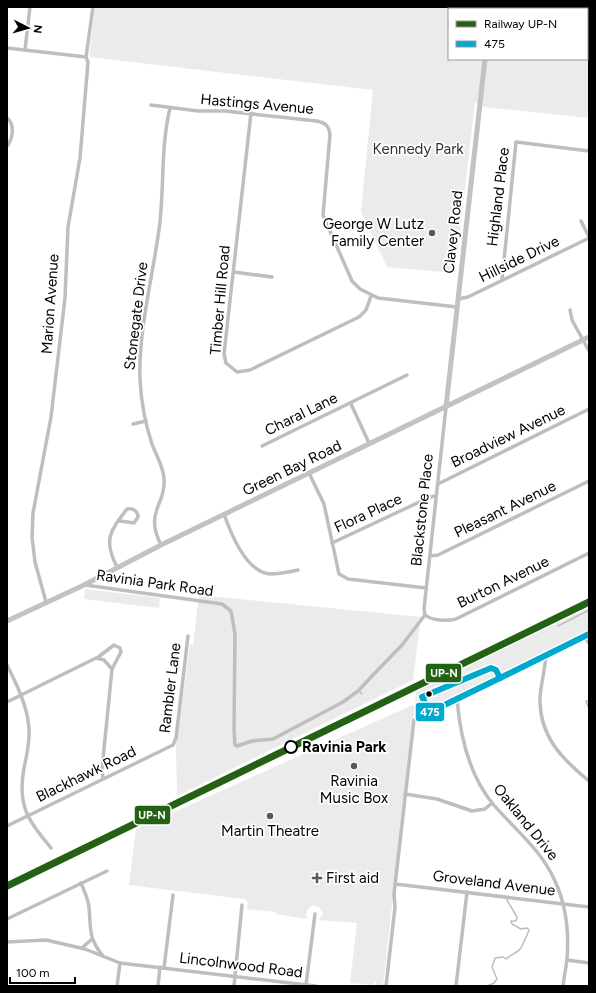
<svg xmlns="http://www.w3.org/2000/svg" width="596" height="993" font-family="Figtree,sans-serif">
<rect width="100%" height="100%" fill="#fff"/>
<g fill="#ebebeb" fill-rule="evenodd">
<path d="M95,7h494v111l-104,-11 -10,-5 -20,171 -68,-6 -26,-55 12,-122 -284,-33zM449,9h138v50h-138z"/>
<path d="M85,589l75,9 -1,10 -75,-9z"/>
<path d="M199,595l222,22 -8,63 -236,116 -1,-50 14,-102 3,1z"/>
<path d="M589,606v25l-176,85 -30,270 -7,-1v-5l-3,5 -23,-2 7,-60 -38,-3 4,-6 -3,-6 -7,-3 -5,4 -2,5 1,5 -31,-5v-2l-29,-3 1,-7 -4,-3 -115,-14 7,-56 279,-125 1,-14z"/>
</g>
<g fill="none" stroke-linecap="round" stroke-linejoin="round">
<g stroke="#bdbdbd" stroke-width="1.5">
<path d="M558,626l31,-16"/>
<path d="M360,692l2,2"/>
<path d="M589,701h-3l3,8"/>
<path d="M487,986l7,-3 3,-4 -5,-12 3,-9 8,-1 3,2c4,-4 11,-6 14,-10 2,-2 8,-16 9,-19l-2,-2 -6,1 -9,-5 -1,-3h5l1,-4 -10,-17"/>
</g>
<g stroke="#bebebe" stroke-width="3.5">
<path d="M7,48l79,9"/>
<path d="M25,50l5,-43"/>
<path d="M151,105l47,6h27l92,10c9,2 12,5 13,14l-7,80 29,66 8,8 18,9 79,9"/>
<path d="M251,113l-27,241 2,9 11,9 13,-2 109,-53 7,-7 5,-14"/>
<path d="M7,118c8,6 6,21 0,28"/>
<path d="M581,221l8,16"/>
<path d="M234,272l38,5"/>
<path d="M502,280l14,-138 73,9"/>
<path d="M458,299l10,-2 121,-59"/>
<path d="M570,310l2,10 17,31"/>
<path d="M351,404l18,39"/>
<path d="M133,424l13,-3"/>
<path d="M262,446l145,-71"/>
<path d="M309,473l15,31 15,70 9,5 78,9"/>
<path d="M438,484l151,-75"/>
<path d="M224,514c7,20 22,58 46,60 9,0 19,-2 28,-4"/>
<path d="M332,543l98,-46 6,-1"/>
<path d="M161,545c-17,-34 5,-39 3,-67 -1,-12 -8,-23 -12,-34 -7,-21 -11,-43 -12,-65 -2,-49 14,-107 20,-157 4,-37 1,-77 10,-114"/>
<path d="M430,556l8,-1 151,-74"/>
<path d="M117,567c-14,-27 -7,-36 10,-58 6,-1 11,2 11,8l-4,6 -14,-2"/>
<path d="M85,585l137,19 9,7 4,23 -1,96 1,15 2,1 15,-5 21,-2 70,-37 15,-11 16,-17 28,-29 23,-30"/>
<path d="M46,602l-11,-40 -3,-25 1,-24 18,-96 14,-119 3,-71 12,-69 8,-96 -2,-5 7,-50"/>
<path d="M425,615l-1,-6 22,-202"/>
<path d="M425,615c7,6 23,6 31,4l133,-66"/>
<path d="M584,637l5,6"/>
<path d="M546,655c-1,15 -5,28 -6,43 -1,38 22,61 49,83"/>
<path d="M97,658l17,-13 6,3 1,4 -9,17 -10,100 1,10"/>
<path d="M7,665c10,20 20,40 22,63 1,14 -2,26 -5,40 -7,38 4,52 27,80"/>
<path d="M457,699c3,36 11,75 36,105 22,26 48,45 62,77 11,24 14,53 12,78 -1,9 -3,18 -4,27"/>
<path d="M7,702l89,-44 8,2 8,9"/>
<path d="M405,794l32,5 35,12 13,-2 7,-6"/>
<path d="M7,826l166,-81 3,-7 12,-102"/>
<path d="M81,883c3,8 7,15 8,24 2,22 -1,31 14,49"/>
<path d="M395,884l194,23"/>
<path d="M7,919l100,-48"/>
<path d="M7,942l39,-2 39,9 35,14 196,23"/>
<path d="M82,948l10,-9"/>
<path d="M567,960l22,3"/>
<path d="M164,968l9,-73"/>
<path d="M306,985l9,-71"/>
<path d="M117,986l3,-23"/>
<path d="M158,986l2,-19"/>
<path d="M234,986l8,-81"/>
<path d="M386,986l9,-79 -1,-13 20,-174 175,-86"/>
<path d="M456,986l11,-94"/>
</g>
<g stroke="#c2c2c2" stroke-width="5">
<path d="M490,9v-2"/>
<path d="M446,407l39,-348"/>
<path d="M7,621l77,-36 77,-40 428,-208"/>
</g>
<defs>
<g id="bus-1">
<path d="M491,668l5,2 4,8 -70,34 -8,-15z"/>
<path d="M500,678l89,-44"/>
</g>
</defs>
<use href="#bus-1" stroke="#fff" stroke-width="9"/>
<use href="#bus-1" stroke="#00a9ce" stroke-width="6"/>
<defs>
<path id="rail-1" d="M7,886l582,-284"/>
</defs>
<use href="#rail-1" stroke="#fff" stroke-width="10"/>
<use href="#rail-1" stroke="#236214" stroke-width="7"/>
</g>
<g fill="#595959" stroke="#fff" stroke-width="1.5">
<circle cx="432" cy="233" r="4"/>
<circle cx="354" cy="766" r="4"/>
<circle cx="270" cy="816" r="4"/>
<path d="M315 872h4v4h4v4h-4v4h-4v-4h-4v-4h4z"/>
</g>
<circle fill="#000" stroke="#fff" stroke-width="1.5" cx="429" cy="694" r="3.5"/>
<circle fill="#fff" stroke="#000" stroke-width="2" cx="291" cy="747" r="6"/>
<g text-anchor="middle" dominant-baseline="central" stroke-width="3.5" stroke-linejoin="round" paint-order="stroke">
<g font-size="15" fill="#000" stroke="#fff">
<text transform="translate(257 104) rotate(5)">Hastings Avenue</text>
<text transform="translate(498 197) rotate(-83)">Highland Place</text>
<text transform="translate(453 232) rotate(-84)">Clavey Road</text>
<text transform="translate(519 259) rotate(-26)">Hillside Drive</text>
<text transform="translate(220 300) rotate(-85)">Timber Hill Road</text>
<text transform="translate(50 304) rotate(-86)">Marion Avenue</text>
<text transform="translate(136 316) rotate(-83)">Stonegate Drive</text>
<text transform="translate(301 414) rotate(-26)">Charal Lane</text>
<text transform="translate(508 436) rotate(-26)">Broadview Avenue</text>
<text transform="translate(292 468) rotate(-26)">Green Bay Road</text>
<text transform="translate(505 509) rotate(-26)">Pleasant Avenue</text>
<text transform="translate(422 510) rotate(-84)">Blackstone Place</text>
<text transform="translate(368 513) rotate(-25)">Flora Place</text>
<text transform="translate(503 582) rotate(-26)">Burton Avenue</text>
<text transform="translate(155 583) rotate(8)">Ravinia Park Road</text>
<text transform="translate(170 688) rotate(-83)">Rambler Lane</text>
<text transform="translate(86 774) rotate(-26)">Blackhawk Road</text>
<text transform="translate(526 822) rotate(51)">Oakland Drive</text>
<text transform="translate(494 883) rotate(7)">Groveland Avenue</text>
<text transform="translate(241 965) rotate(7)">Lincolnwood Road</text>
</g>
<g font-size="15" fill="#313131" stroke="#fff">
<text x="418" y="149">Kennedy Park</text>
</g>
<g font-size="15" fill="#000" stroke="#fff">
<text x="424" y="224" text-anchor="end">George W Lutz<tspan x="424" dy="17">Family Center</tspan></text>
<text x="354" y="781">Ravinia<tspan x="354" dy="17">Music Box</tspan></text>
<text x="270" y="831">Martin Theatre</text>
<text x="326" y="878" text-anchor="start">First aid</text>
</g>
<g font-size="15" font-weight="bold" fill="#000" stroke="#fff" text-anchor="start">
<text x="302" y="747">Ravinia Park</text>
</g>
</g>
<g stroke="#fff" stroke-width="1.5">
<rect x="425" y="663" width="37" height="20" rx="4" fill="#236214"/>
<rect x="415" y="702" width="30" height="20" rx="4" fill="#00a9ce"/>
<rect x="134" y="805" width="37" height="20" rx="4" fill="#236214"/>
</g>
<g font-size="11" text-anchor="middle" font-weight="bold" fill="#fff">
<text x="444" y="677">UP-N</text>
<text x="430" y="716">475</text>
<text x="152" y="819">UP-N</text>
</g>
<rect width="596" height="993" fill="none" stroke="#000000" stroke-width="16"/>
<rect x="448" y="8" width="140" height="52" fill="#ffffff" stroke="#999999"/>
<rect x="456" y="21" width="20" height="6" fill="#236214" stroke="#999999"/>
<text x="484" y="28" font-size="12" fill="#000000">Railway UP-N</text>
<rect x="456" y="41" width="20" height="6" fill="#00a9ce" stroke="#999999"/>
<text x="484" y="48" font-size="12" fill="#000000">475</text>
<g transform="translate(28 28) rotate(96)" stroke="#ffffff" stroke-width="3" paint-order="stroke">
<path d="M0-3L7 15L0 10L-7 15Z" fill="#000000"/>
<text y="-6" font-size="11" font-weight="bold" text-anchor="middle" fill="#000000">N</text>
</g>
<path d="M10 977v6h65v-6" fill="none" stroke="#000000" stroke-width="2"/>
<text x="16" y="977" font-size="12" fill="#000000" stroke="#ffffff" stroke-width="3" paint-order="stroke">100 m</text>
</svg>
